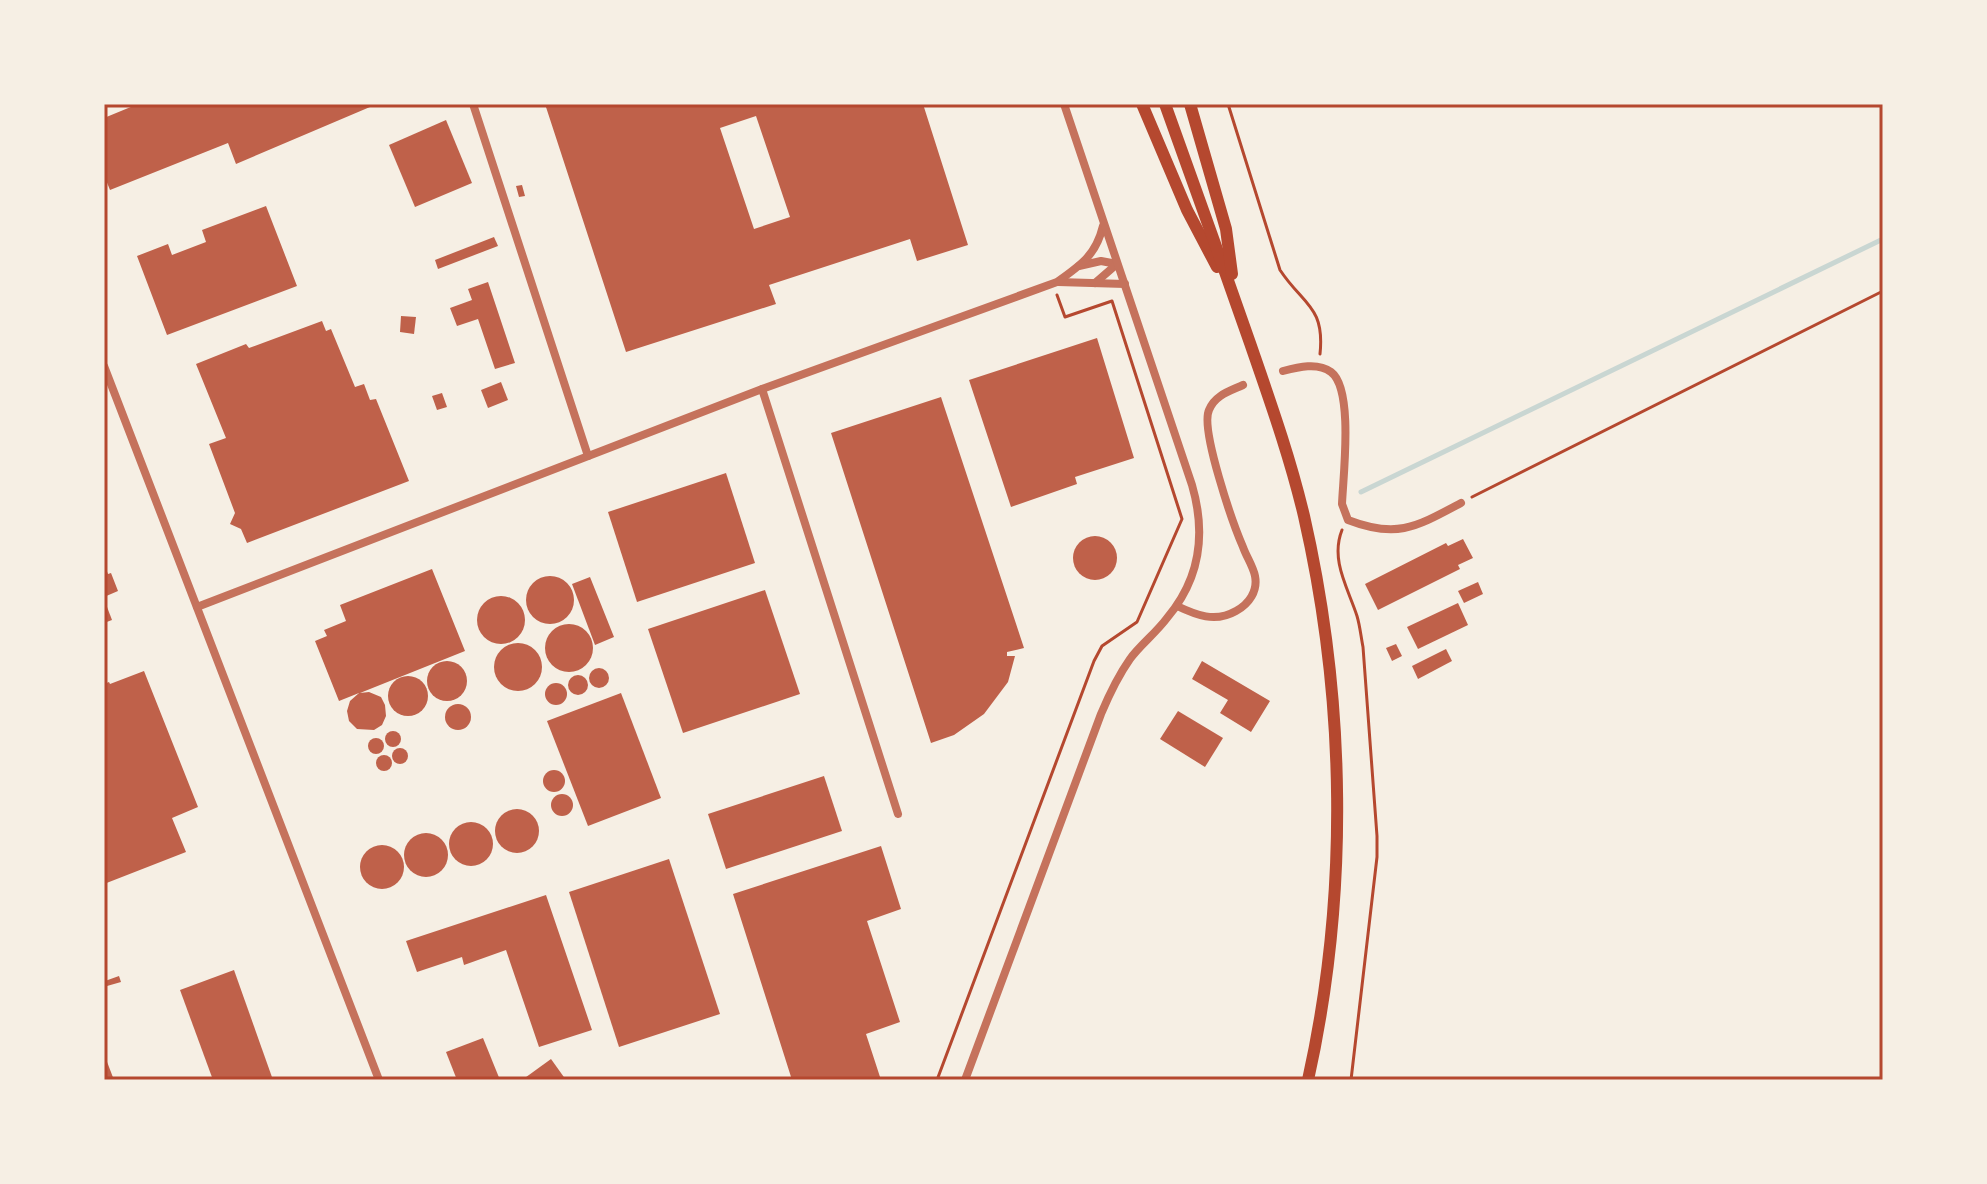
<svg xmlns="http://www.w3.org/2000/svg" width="1987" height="1184" font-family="'Libre Baskerville',serif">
<rect width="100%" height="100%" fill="#f6efe4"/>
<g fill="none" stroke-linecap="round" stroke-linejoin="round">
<path stroke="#c9d6d2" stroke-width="5" d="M1361,492l522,-253"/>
</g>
<g fill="#bf614a" fill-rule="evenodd">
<path d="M138,104h239l-141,60 -8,-21 -118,47 -6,-15v-57z"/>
<path d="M545,104h378l45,141 -51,16 -7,-22 -141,46 7,19 -150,48zM756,116l34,101 -36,12 -34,-101z"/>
<path d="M446,120l26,63 -57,24 -26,-62z"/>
<path d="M522,185l3,11 -6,1 -3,-11z"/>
<path d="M266,206l31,80 -130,49 -30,-79 31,-12 4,11 34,-13 -4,-12z"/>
<path d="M494,237l4,9 -60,23 -3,-9z"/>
<path d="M488,282l27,81 -20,6 -17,-50 -21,7 -7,-18 22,-8 -4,-11z"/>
<path d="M401,316l15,1 -2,17 -14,-2z"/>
<path d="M322,321l4,10 5,-2 24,58 9,-3 6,16 6,-1 33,82 -162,62 -6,-14 -11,-5 5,-11 -26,-69 17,-6 -30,-74 50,-20 3,4z"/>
<path d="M1097,338l37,120 -59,19 2,7 -66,23 -42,-127z"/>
<path d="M501,382l7,18 -20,8 -7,-18z"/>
<path d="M442,393l5,14 -10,3 -5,-14z"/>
<path d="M941,397l83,251 -17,4v4h8l-7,26 -24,32 -30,21 -23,8 -100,-310z"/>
<path d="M726,473l29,90 -118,39 -29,-90z"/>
<circle cx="1095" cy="558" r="22"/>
<path d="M1463,539l10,19 -15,7 2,4 -82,41 -13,-26 81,-41 2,3z"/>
<path d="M104,564l4,10 3,-1 7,18 -14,6z"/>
<path d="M432,569l33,82 -105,42 9,-1 12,5 4,8 1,11 -4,9 -8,5 -17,-1 -8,-8 -2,-10 3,-10 9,-8 -20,8 -24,-60 12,-5 -3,-6 22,-9 -6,-16z"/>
<circle cx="550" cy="600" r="24"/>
<path d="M590,577l24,60 -19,8 -23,-61z"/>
<path d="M1478,582l5,12 -19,9 -6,-12z"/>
<path d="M765,590l35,104 -117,39 -35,-104z"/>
<circle cx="501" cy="620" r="24"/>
<path d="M104,599l8,21 -8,3z"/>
<path d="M1458,603l10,22 -50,24 -11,-22z"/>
<circle cx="569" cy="648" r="24"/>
<circle cx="518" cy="667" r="24"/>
<path d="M1396,644l6,12 -10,5 -6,-13z"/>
<path d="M1446,649l6,12 -34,18 -6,-13z"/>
<path d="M1202,661l68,40 -19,31 -31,-19 8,-13 -36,-21z"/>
<circle cx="447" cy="681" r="20"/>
<circle cx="599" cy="678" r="10"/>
<path d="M144,671l54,136 -26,11 14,34 -82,32v-200l5,-2 1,2z"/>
<circle cx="578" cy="685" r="10"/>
<circle cx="408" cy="696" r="20"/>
<circle cx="556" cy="694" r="11"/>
<path d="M621,693l40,105 -73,28 -41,-105z"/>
<circle cx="458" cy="717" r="13"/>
<path d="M1178,711l45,27 -18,29 -45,-28z"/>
<circle cx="393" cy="739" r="8"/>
<circle cx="376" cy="746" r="8"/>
<circle cx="400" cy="756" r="8"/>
<circle cx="384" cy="763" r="8"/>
<circle cx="554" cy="781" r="11"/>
<path d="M824,776l18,55 -116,38 -18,-55z"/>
<circle cx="562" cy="805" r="11"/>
<circle cx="517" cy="831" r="22"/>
<circle cx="471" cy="844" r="22"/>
<circle cx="426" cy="855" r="22"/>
<circle cx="382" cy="867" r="22"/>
<path d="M881,846l20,63 -34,12 33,101 -34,12 15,46h-89l-59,-186z"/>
<path d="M669,859l51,155 -101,33 -50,-155z"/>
<path d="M546,895l46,135 -53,17 -33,-97 -42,15 -2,-8 -45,15 -11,-31z"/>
<path d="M234,970l39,110h-60l-33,-90z"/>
<path d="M119,976l2,6 -14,4 -2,-5z"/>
<path d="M483,1038l17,42h-43l-11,-28z"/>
<path d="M104,1054l10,26h-10z"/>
<path d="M551,1059l15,21h-44z"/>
</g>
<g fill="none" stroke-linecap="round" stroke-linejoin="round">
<g stroke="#b5482f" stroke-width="3">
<path d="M1228,104l52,166c23,35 45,36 40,84"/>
<path d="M1472,497l411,-206"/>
<path d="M1342,530c-12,30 6,58 15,86 3,10 4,21 6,31l14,189v21l-26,223"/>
<path d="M937,1080l157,-419 8,-15 35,-24 45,-103 -70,-218 -47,16 -8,-22"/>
</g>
<g stroke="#c5725c" stroke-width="8">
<path d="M473,104l115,352"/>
<path d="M1079,266l22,-5 16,3"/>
<path d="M1058,282l67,2"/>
<path d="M1095,283l22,-19"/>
<path d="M104,366l275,714"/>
<path d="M1283,371c15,-4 35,-9 48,1 23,17 12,105 11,132l6,16c49,19 68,7 113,-17"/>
<path d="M762,389l136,425"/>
<path d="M1177,606c19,9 38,17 59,5 13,-7 22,-20 19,-35 -2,-10 -9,-20 -12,-29 -10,-23 -43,-118 -34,-137 6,-15 21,-19 34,-25"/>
<path d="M197,607l565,-218 295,-107c24,-17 39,-27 46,-56"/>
<path d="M965,1080l136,-366c8,-19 17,-38 29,-55 10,-14 26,-26 37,-41 33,-39 39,-85 25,-133l-128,-381"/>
</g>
<g stroke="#b5482f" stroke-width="12">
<path d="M1142,104l45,106 30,57"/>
<path d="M1165,104c29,80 57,159 85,239 20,58 40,114 54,173 42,184 45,380 4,564"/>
<path d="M1190,104l36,125 6,45"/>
</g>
</g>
<rect width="1987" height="1184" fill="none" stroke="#f6efe4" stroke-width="212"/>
<rect x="106" y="106" width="1775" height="972" fill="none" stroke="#b5482f" stroke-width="3"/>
</svg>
